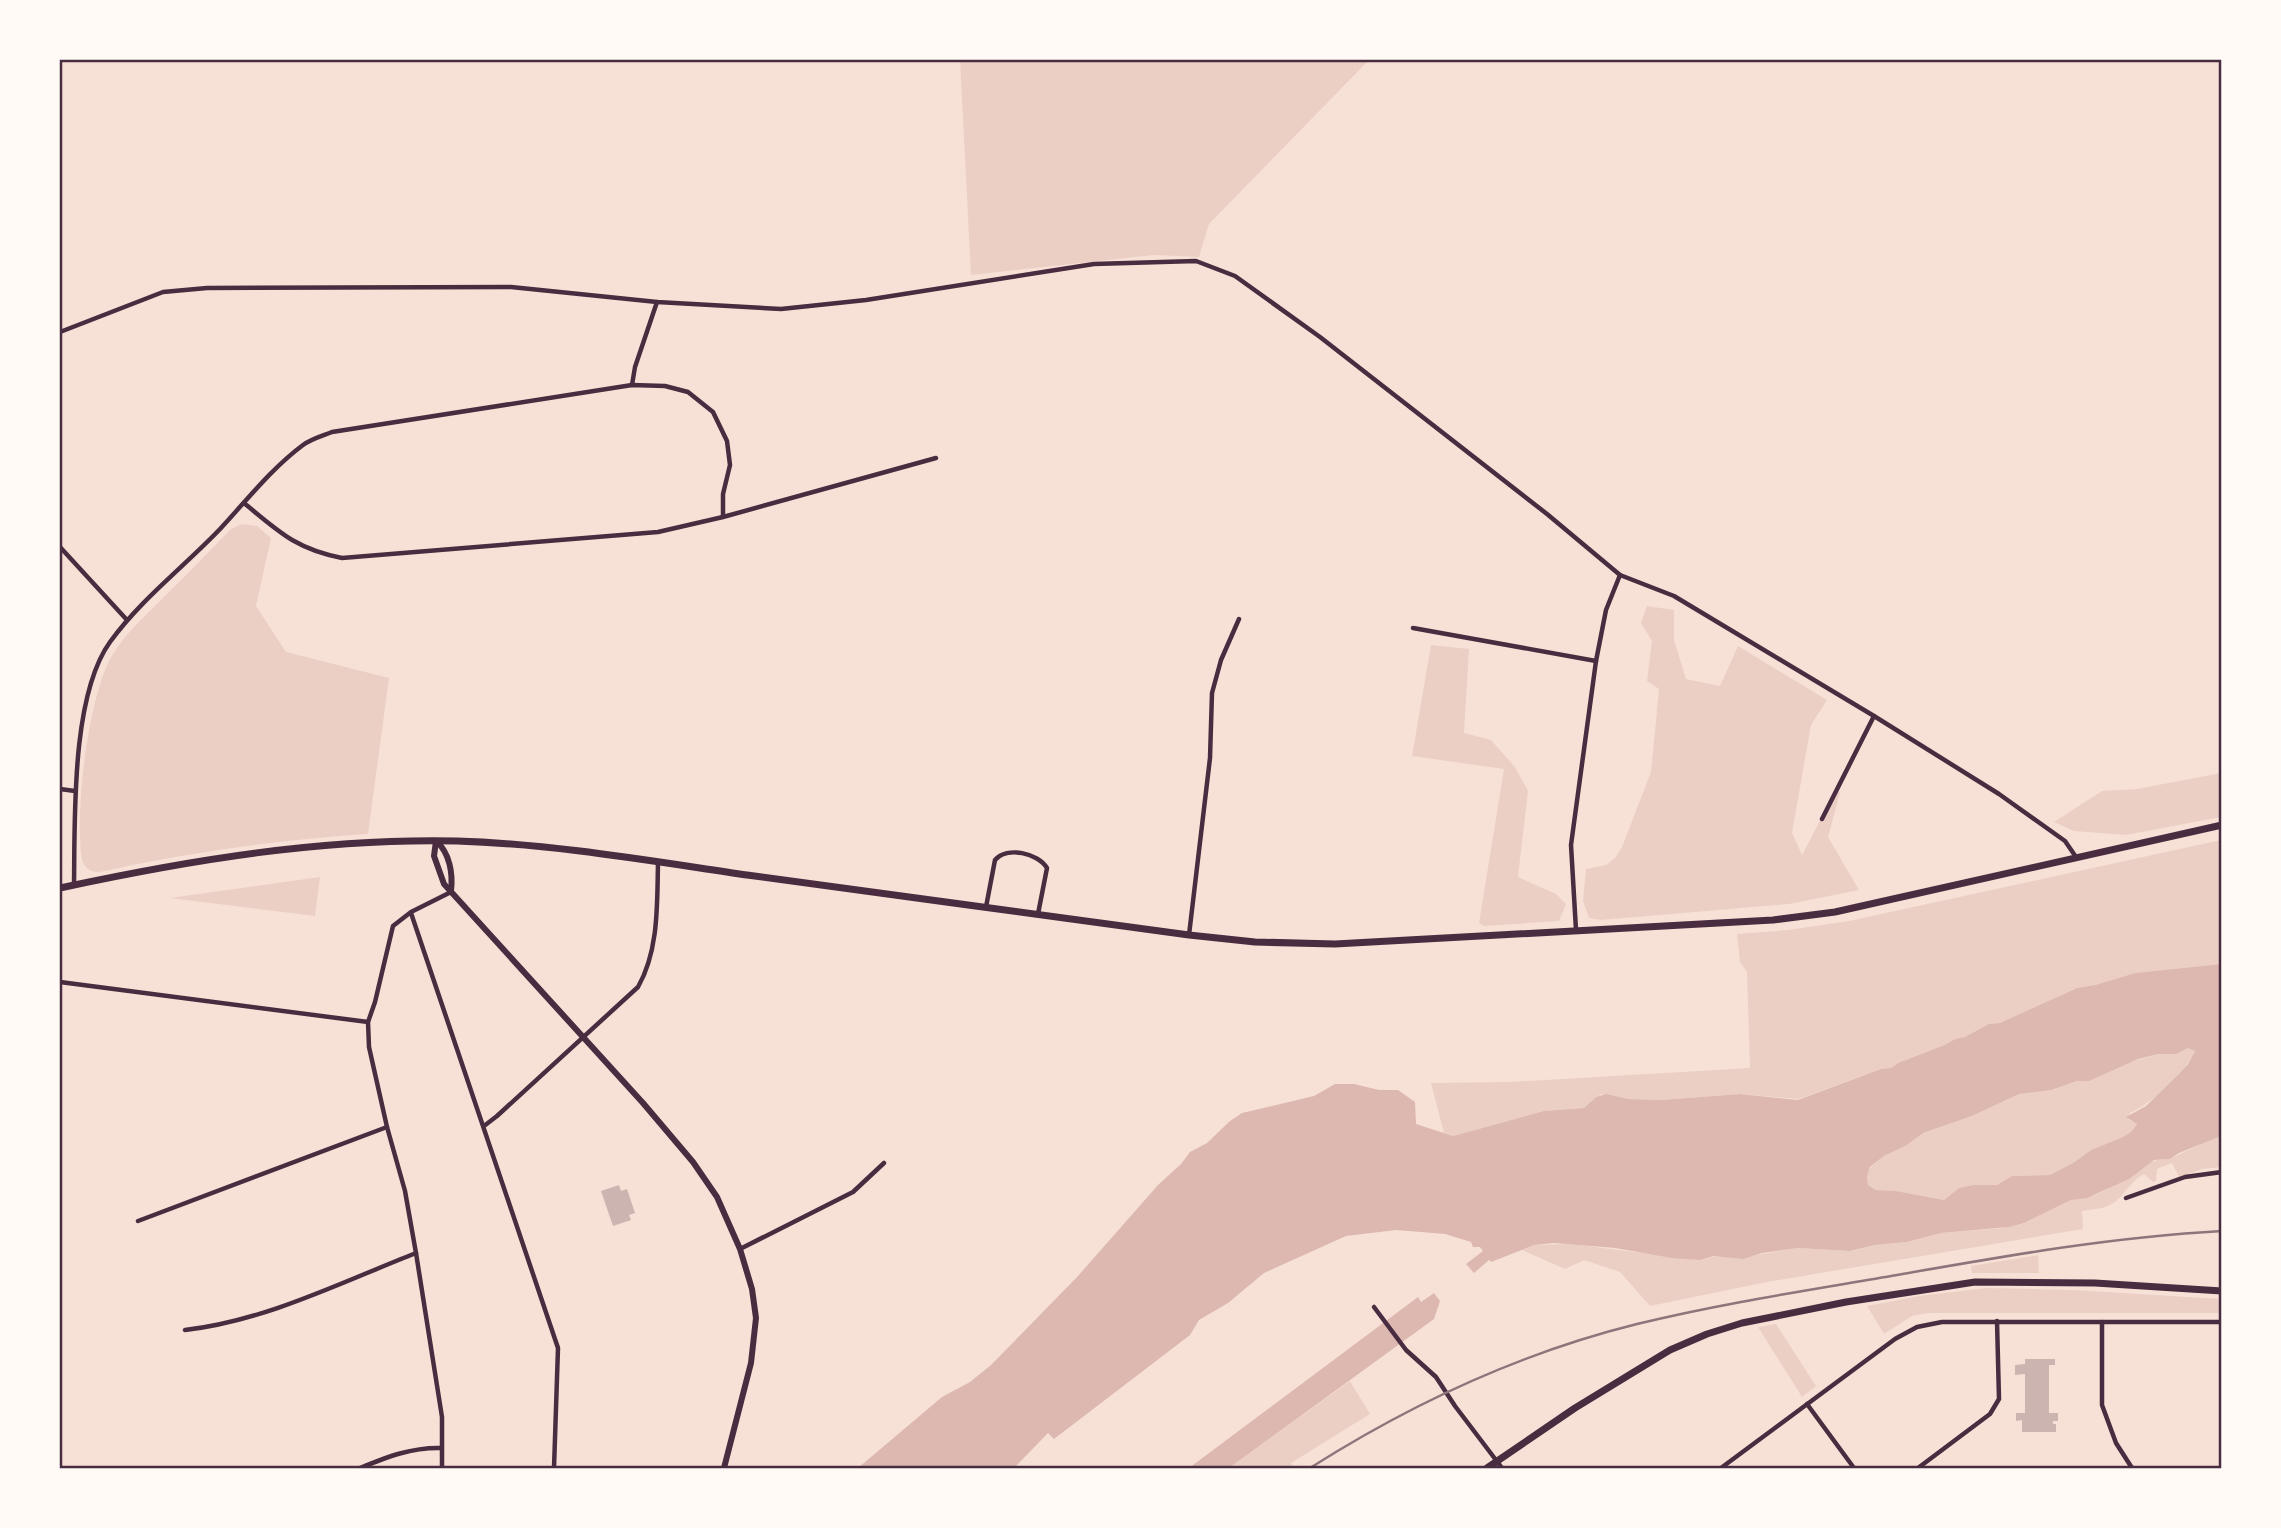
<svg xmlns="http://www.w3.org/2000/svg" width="2281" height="1528" font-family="'Source Sans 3',sans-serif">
<rect width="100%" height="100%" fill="#f7e1d7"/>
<g fill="#ebcfc5">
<path d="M960,60h409l-160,164 -10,33 -45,-2 -183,20z"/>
<path d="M242,524l15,2 14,12 -15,68 30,46 103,26 -21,156c-90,6 -179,18 -268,38 -21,1 -19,-20 -20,-36 -2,-45 10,-145 33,-182 12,-20 30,-36 46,-52 24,-24 48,-48 72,-73z"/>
<path d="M1647,606l27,4v30l12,39 34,7 18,-40 89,54 -16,25 -19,108 10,22 35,-67 3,5 -12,44 31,53 -70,14 -188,16 -12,-2 -6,-17 3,-32 20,-4 9,-7 7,-11 29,-75 8,-83 -12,-8 5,-40 -11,-18z"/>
<path d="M1431,645l38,4 -5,84 27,7 24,27 13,24 -10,86 38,17 10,10 -7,17 -75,5 -5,-3 25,-154 -92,-13z"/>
<path d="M2221,773v44l-95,18 -52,-4 -20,-9 48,-31 35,-2z"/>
<path d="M2221,840v124l-86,9 -40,12 -18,3 -45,21 -32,14 -11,1 -23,13 -11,2 -10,7 -47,17 -7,5 -10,1 -82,30 -59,-5 -78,6 -34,-1 -26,-5 -6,3 -12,11 -40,3 -91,25 -9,-3 -13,-50 79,-1 240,-14 -3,-96 -7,-10 -3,-28 51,-4 61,-9z"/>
<path d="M320,877l-5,39 -145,-18z"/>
<path d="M2188,1048l7,2c-9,23 -44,54 -65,63l-2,6 9,5 -5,7 -9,6 -32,13 -18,13 -23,12 -38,1 -15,9h-24l-14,3 -15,12 -48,-9 -20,-1 -8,-5 -1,-11 3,-6 14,-12 23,-11 16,-12 49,-17 47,-22 32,-4 26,-9h11l45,-20 25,-7h18z"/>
<path d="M2221,1136v31l-18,2 -24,8 -7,-14 -15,6 -1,12 -3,1 -9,-8c-13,7 -18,19 -29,28 -9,7 -22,7 -33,9l1,18 -316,53 -117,24 -30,-34 -36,-12 -19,9 -43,-19 12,-5 36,-1 130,16 17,-4 21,2 60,-10 54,3 23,-6 32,-3 34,-9 63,-5 20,-5 49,-24c28,1 55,-25 78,-37 7,-3 14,-2 21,-4 16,-8 33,-16 49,-22z"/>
<path d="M2038,1255l1,18h-67l-1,-7z"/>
<path d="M1986,1288l87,2 148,9v14h-293l-16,3 -28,18 -17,-28 52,-10z"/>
<path d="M1776,1324l40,62 -14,11 -44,-70z"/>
<path d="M1350,1381l20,33 -79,49 1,2 -4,3h-59z"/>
</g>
<g fill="#dcb8b0" fill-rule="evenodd">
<path d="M2221,964v172l-42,17 -9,6 -16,1 -25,19 -42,19 -16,2 -47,23 -15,4 -68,6 -34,9 -32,3 -25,6 -52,-3 -36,5 -19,6 -29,-3 -14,4 -28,-2 -57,-10 -61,-5 -20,2 -43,17 -2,-2 -15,13 -8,-9 17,-13 -3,-4h-7l-2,-5 -26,-8 -49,-4 -50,6 -82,37 -36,30 -29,17 -9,15 -136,104 -6,-6 -34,35h-156l84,-71 28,-15 21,-17 87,-89 80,-91 23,-21 9,-12 17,-9 23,-22 12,-8 72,-17 21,-12h19l25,6h19l17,12 1,22 37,12 91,-25 40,-3 12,-11 10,-3 22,5 34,1 78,-6 58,6 83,-31 10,-1 7,-5 47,-18 10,-6 10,-2 24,-13 11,-1 77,-35 18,-3 40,-12zM2188,1048l7,3 -7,13 -9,10 -33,32 -20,11 11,7 -5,7 -9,6 -32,13 -18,13 -23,12 -38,1 -15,9h-24l-14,3 -15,12 -48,-9 -20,-1 -8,-5 -1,-9 3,-9 14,-11 23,-11 16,-12 49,-17 47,-22 32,-4 26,-9h12l49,-22 20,-5h18z"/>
<path d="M1434,1293l6,8 -6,18 -205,149h-40l229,-171 3,5z"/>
</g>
<g fill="#ccb4b1">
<path d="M619,1185l2,6 6,-2 8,24 -6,2 2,5 -18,6 -12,-35z"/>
<path d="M2025,1359h30v6h-6v48h9v8h-5v3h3v8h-34v-12l-6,1v-8h9v-39l-10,1v-10l10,-1z"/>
</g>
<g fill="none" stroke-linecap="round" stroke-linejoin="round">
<g stroke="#4a2c40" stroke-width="4.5">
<path d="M60,332l103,-40 44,-4 304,-1 146,15 124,7 85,-9 228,-36 102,-3 39,15 85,61 227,177 73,61 54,21 200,120 125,78 66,47 11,16"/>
<path d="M632,385l3,-18 22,-65"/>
<path d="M244,503c35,29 52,46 98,55l316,-26 65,-15 213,-59"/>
<path d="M60,547l67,73"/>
<path d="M1413,628l183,33"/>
<path d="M60,789l15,2"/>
<path d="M1822,819l52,-103"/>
<path d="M74,885c1,-66 -3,-189 36,-243 31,-43 75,-76 111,-114 26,-28 51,-60 82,-83 8,-6 19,-9 29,-13l300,-47 33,1 23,6 25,20 14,29 3,24 -7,29v23"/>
<path d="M986,907l9,-47c12,-14 43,-7 52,8l-9,46"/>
<path d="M411,913l147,435 -4,120"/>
<path d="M1576,930l-5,-85 25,-184 10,-51 14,-35"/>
<path d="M1189,935l21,-177 2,-65 9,-33 18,-41"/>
<path d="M60,982l308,40"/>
<path d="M484,1126l13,-10 141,-129c21,-37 19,-83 20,-124"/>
<path d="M2126,1198l59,-21 37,-5"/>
<path d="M138,1221l249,-94"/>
<path d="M740,1249l113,-57 31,-29"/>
<path d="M1374,1307l32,43 30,27 19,29 47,62"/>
<path d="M2102,1322v83l14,38 16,25"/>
<path d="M185,1330c80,-9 157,-48 231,-77"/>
<path d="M1807,1404l47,64"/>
<path d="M360,1468c27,-11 52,-21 82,-20"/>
<path d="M442,1468v-51l-26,-164 -11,-62 -18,-64 -18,-80 -1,-25 7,-20 18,-76 18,-14 40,-20"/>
<path d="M1721,1468l174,-129 22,-12 25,-5h280"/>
<path d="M1918,1468l72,-54 9,-15 -2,-78"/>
</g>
<g stroke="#4a2c40" stroke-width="6">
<path d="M436,841l-2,15 10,28 199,219 50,59 24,35 23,52 12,40 4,29 -5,45 -27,105"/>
<path d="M436,841c14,12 17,33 15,50"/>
</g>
<g stroke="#4a2c40" stroke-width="7">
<path d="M60,888c130,-28 262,-50 397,-47 97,3 194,20 290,34 147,20 295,40 442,60l66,7 80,2 438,-24 62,-8 387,-87"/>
<path d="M1487,1468l88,-60 95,-58 37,-16 35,-11 104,-21 129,-20 120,1 127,8"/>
</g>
<path stroke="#8f747c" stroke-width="2.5" d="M1310,1468c101,-64 210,-115 327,-144 86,-21 173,-34 260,-49 108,-19 215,-38 325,-44"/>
</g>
<rect width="2281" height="1528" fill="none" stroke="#fffaf5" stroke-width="122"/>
<rect x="61" y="61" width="2159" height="1406" fill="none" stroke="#4a2c40" stroke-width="2.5"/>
</svg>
